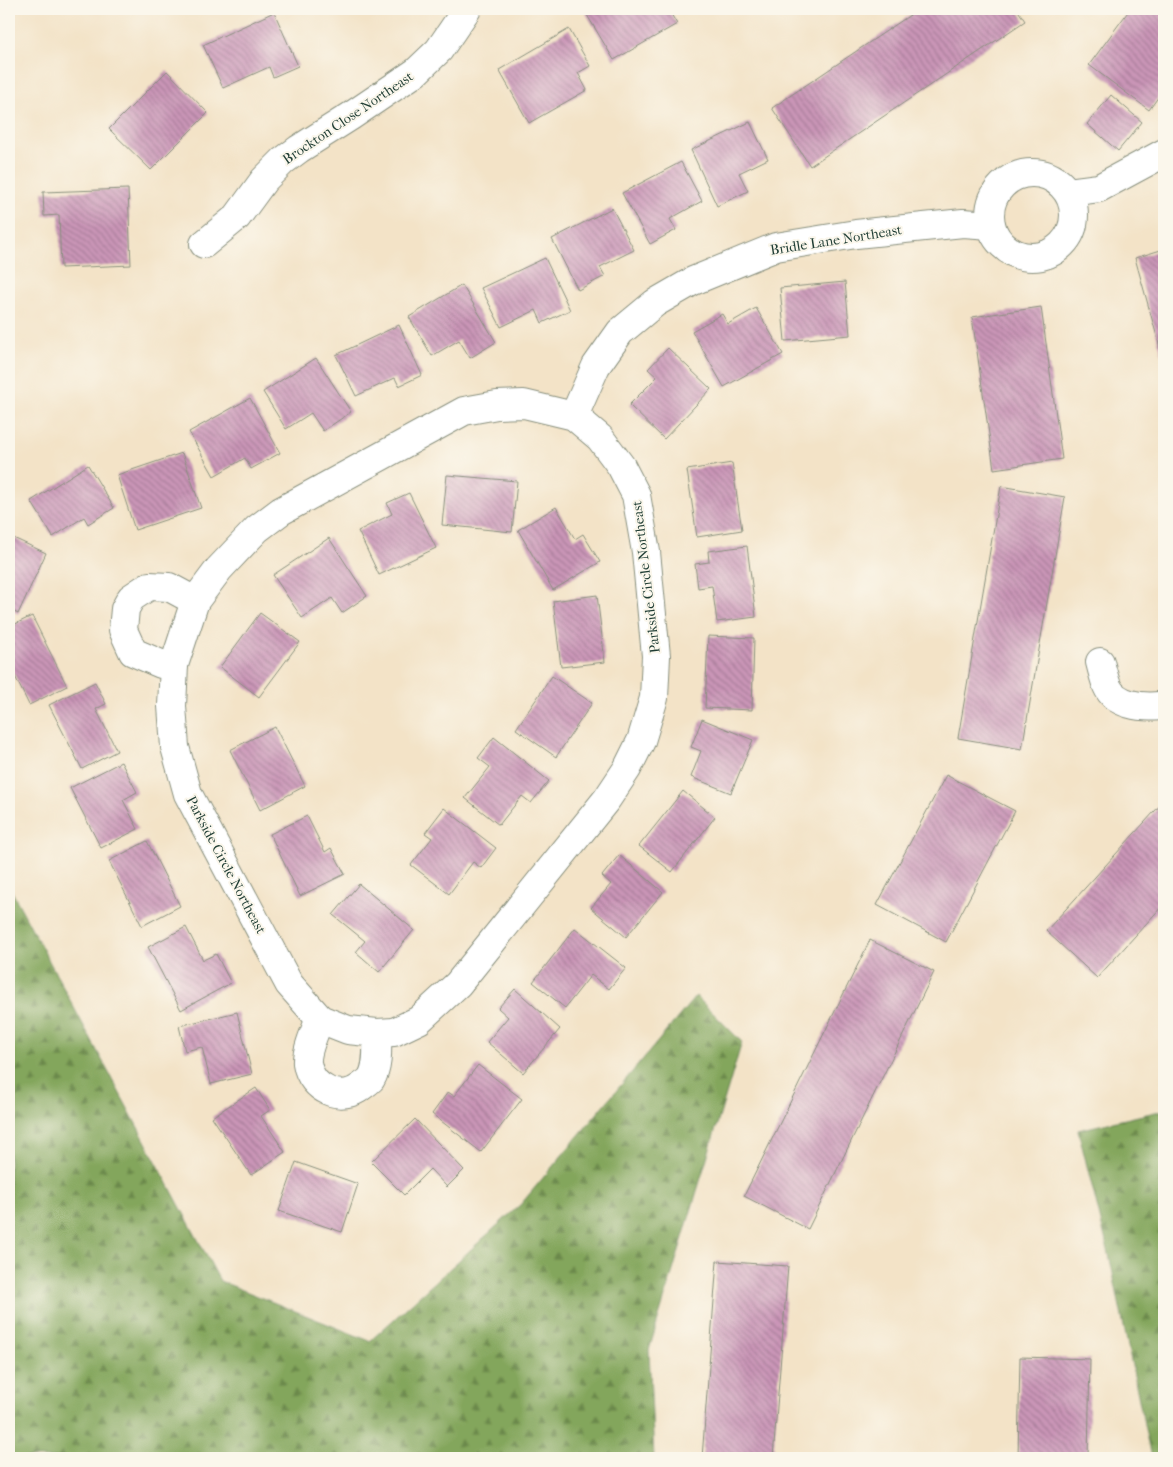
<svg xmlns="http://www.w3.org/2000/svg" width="1173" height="1467" font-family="'IM FELL French Canon',serif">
<defs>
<pattern id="forest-firs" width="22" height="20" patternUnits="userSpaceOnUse" patternTransform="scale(1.25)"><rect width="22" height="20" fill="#83a65b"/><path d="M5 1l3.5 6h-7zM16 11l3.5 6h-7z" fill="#6b884c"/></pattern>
<pattern id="building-back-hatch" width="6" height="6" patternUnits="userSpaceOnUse" patternTransform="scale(1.25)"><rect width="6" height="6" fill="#ca95b7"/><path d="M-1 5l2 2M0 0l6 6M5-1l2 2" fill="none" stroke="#a37b96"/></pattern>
</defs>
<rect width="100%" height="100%" fill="#fbf7ec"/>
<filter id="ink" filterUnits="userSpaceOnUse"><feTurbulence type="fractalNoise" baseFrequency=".02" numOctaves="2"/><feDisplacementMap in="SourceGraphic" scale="10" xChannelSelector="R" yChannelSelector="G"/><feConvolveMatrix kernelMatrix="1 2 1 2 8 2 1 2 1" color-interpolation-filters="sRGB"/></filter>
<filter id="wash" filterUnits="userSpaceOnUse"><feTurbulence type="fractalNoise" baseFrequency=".0096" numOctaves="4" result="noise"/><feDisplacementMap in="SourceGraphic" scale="20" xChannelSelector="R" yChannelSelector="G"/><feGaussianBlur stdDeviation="1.12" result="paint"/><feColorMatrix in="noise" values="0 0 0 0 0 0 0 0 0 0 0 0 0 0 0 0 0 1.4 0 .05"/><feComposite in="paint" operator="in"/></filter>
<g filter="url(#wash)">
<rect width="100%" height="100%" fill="#f3e3c7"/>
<g fill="url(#forest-firs)" stroke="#517248">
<path d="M9,886l211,395 150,60 151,-137 175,-208 46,46 -93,308 5,108h-645z"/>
<path d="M1164,1110v348h-13l-42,-204 -31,-124z"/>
</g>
<g id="blocks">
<g fill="url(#building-back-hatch)">
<path d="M586,9h82l9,15 -63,36 -30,-50z"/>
<path d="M919,9h98l8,12 -215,145 -38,-58z"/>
<path d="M1130,9h34v80l-15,21 -60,-45z"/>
<path d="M274,12l24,54 -25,11 -4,-10 -46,21 -20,-43z"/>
<path d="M569,29l21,37 -12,7 9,17 -58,33 -30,-53z"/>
<path d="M167,71l41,42 -57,57 -42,-41z"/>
<path d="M1111,95l31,27 -24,29 -31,-27z"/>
<path d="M750,122l18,37 -29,14 9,18 -31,15 -26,-56z"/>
<path d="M681,162l21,39 -32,18 6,11 -26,14 -28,-51z"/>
<path d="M128,189l3,76 -70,3 -2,-53 -15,1 -1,-24z"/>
<path d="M612,208l22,42 -34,17 5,9 -27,14 -26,-51z"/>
<path d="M1164,249v113l-29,-104z"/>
<path d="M545,258l25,52 -28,13 -6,-13 -35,17 -20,-39z"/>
<path d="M845,282l5,53 -65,6 -5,-53z"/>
<path d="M462,285l34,57 -26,16 -11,-18 -27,16 -23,-39z"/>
<path d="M1041,307l21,152 -68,10 -22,-152z"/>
<path d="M756,308l27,46 -59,33 -32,-56 30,-17 6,10z"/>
<path d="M399,325l23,50 -23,11 -4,-8 -39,18 -20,-41z"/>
<path d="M668,348l43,41 -47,50 -35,-34 28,-28 -9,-8z"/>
<path d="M316,358l35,54 -28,19 -12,-18 -25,16 -23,-37z"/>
<path d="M250,398l30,55 -29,16 -6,-11 -31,18 -25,-44z"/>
<path d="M182,453l19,55 -66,22 -18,-55z"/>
<path d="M732,463l10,67 -45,7 -10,-67z"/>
<path d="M88,465l26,43 -26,16 -4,-7 -31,20 -22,-36z"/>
<path d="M447,475l70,6 -5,51 -70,-7z"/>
<path d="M1001,486l64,11 -43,252 -64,-11z"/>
<path d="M409,493l27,55 -57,27 -21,-44 34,-17 -5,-11z"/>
<path d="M556,507l19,32 8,-5 17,28 -47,28 -35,-60z"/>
<path d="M9,536l37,17 -28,61 -9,-5z"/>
<path d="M329,538l38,58 -25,17 -10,-15 -30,20 -29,-43z"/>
<path d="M747,546l9,71 -39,5 -5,-36 -14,2 -3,-24 14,-2 -1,-11z"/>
<path d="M597,595l8,67 -44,5 -8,-66z"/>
<path d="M260,613l40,29 -41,55 -39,-30z"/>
<path d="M32,616l35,70 -38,19 -20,-41v-37z"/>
<path d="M708,636l46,2 -2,72 -47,-2z"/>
<path d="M552,676l40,27 -36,54 -40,-28z"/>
<path d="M95,682l11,22 -10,5 21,42 -35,18 -33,-64z"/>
<path d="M702,719l51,21 -22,53 -40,-16 10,-26 -10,-4z"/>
<path d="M275,727l30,59 -45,24 -30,-60z"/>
<path d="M494,737l55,44 -18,22 -9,-7 -23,29 -34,-27 25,-31 -12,-9z"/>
<path d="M121,762l16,30 -14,8 15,29 -37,19 -31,-60z"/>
<path d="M946,775l69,36 -69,131 -69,-37z"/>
<path d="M683,791l32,26 -43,55 -33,-26z"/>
<path d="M1164,801v103l-67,74 -51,-47z"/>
<path d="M444,808l52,40 -15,20 -8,-6 -24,32 -38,-29 21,-27 -7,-5z"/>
<path d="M307,816l18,36 6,-4 14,26 -45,22 -30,-62z"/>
<path d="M147,841l33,65 -38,20 -33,-65z"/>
<path d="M619,855l44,37 -37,45 -35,-29 20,-24 -9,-8z"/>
<path d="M359,884l55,46 -35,42 -23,-20 9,-11 -32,-26z"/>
<path d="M186,927l17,33 13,-6 15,29 -50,27 -33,-63z"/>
<path d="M575,928l51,40 -17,21 -18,-14 -26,33 -32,-26z"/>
<path d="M870,940l64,32 -126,257 -64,-33z"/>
<path d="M515,989l45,40 -37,44 -36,-31 21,-25 -10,-9z"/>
<path d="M237,1012l15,62 -41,10 -9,-37 -17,4 -6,-25z"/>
<path d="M478,1065l44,34 -41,53 -49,-38 16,-22 6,4z"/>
<path d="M256,1088l14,22 -9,6 24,36 -34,23 -39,-58z"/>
<path d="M415,1119l49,51 -17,17 -17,-18 -26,26 -33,-33z"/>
<path d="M296,1162l62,22 -16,48 -63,-21z"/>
<path d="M717,1261l71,5 -15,192h-71z"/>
<path d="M1020,1357l70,2 -2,99h-70z"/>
</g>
</g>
</g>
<g filter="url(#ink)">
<use href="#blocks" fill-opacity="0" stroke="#89907e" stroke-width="1"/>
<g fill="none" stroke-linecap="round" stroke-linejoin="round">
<defs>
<g id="minor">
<circle cx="1032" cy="215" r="42"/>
<path d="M1068,192l31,-4 65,-35"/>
<path d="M204,244l33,-27 27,-37 19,-19 16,-12 52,-33 65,-44 23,-22 28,-41"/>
<path d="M524,404l50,12 26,22 21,28 15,29 10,57 10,104 -2,42 -13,43 -14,28 -20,30 -149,185 -39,36 -25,12 -17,1 -29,-3 -28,-11 -31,-35 -101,-190 -13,-47 -3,-41 2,-41 21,-64 24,-32 38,-40 24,-18 183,-100 33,-6z"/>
<path d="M574,416l22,-50 24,-34 35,-29 38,-22 83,-34 80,-13 107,-11 28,2"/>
<path d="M1100,662c2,8 4,16 7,24 8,19 35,22 53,20"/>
<path d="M174,665l-13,-1 -28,-12 -10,-22 2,-21 6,-11 18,-12 20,1 26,14"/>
<path d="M320,1019c-5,12 -14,32 -13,44 4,27 35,40 55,23 3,-2 7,-5 9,-7 8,-13 6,-32 6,-46"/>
</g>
</defs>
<use href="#minor" stroke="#89907e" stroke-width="30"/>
<use href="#minor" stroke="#fff" stroke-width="28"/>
</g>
</g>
<g text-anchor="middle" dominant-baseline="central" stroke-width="4" stroke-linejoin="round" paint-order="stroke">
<g font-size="14" fill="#1f3d34" stroke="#fbf7ec">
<text transform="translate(348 118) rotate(-34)">Brockton Close Northeast</text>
<text transform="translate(836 240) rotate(-9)">Bridle Lane Northeast</text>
<text transform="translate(646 577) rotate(-97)">Parkside Circle Northeast</text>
<text transform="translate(226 865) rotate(62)">Parkside Circle Northeast</text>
</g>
</g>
<rect width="1173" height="1467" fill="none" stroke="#fbf7ec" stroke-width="30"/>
</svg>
